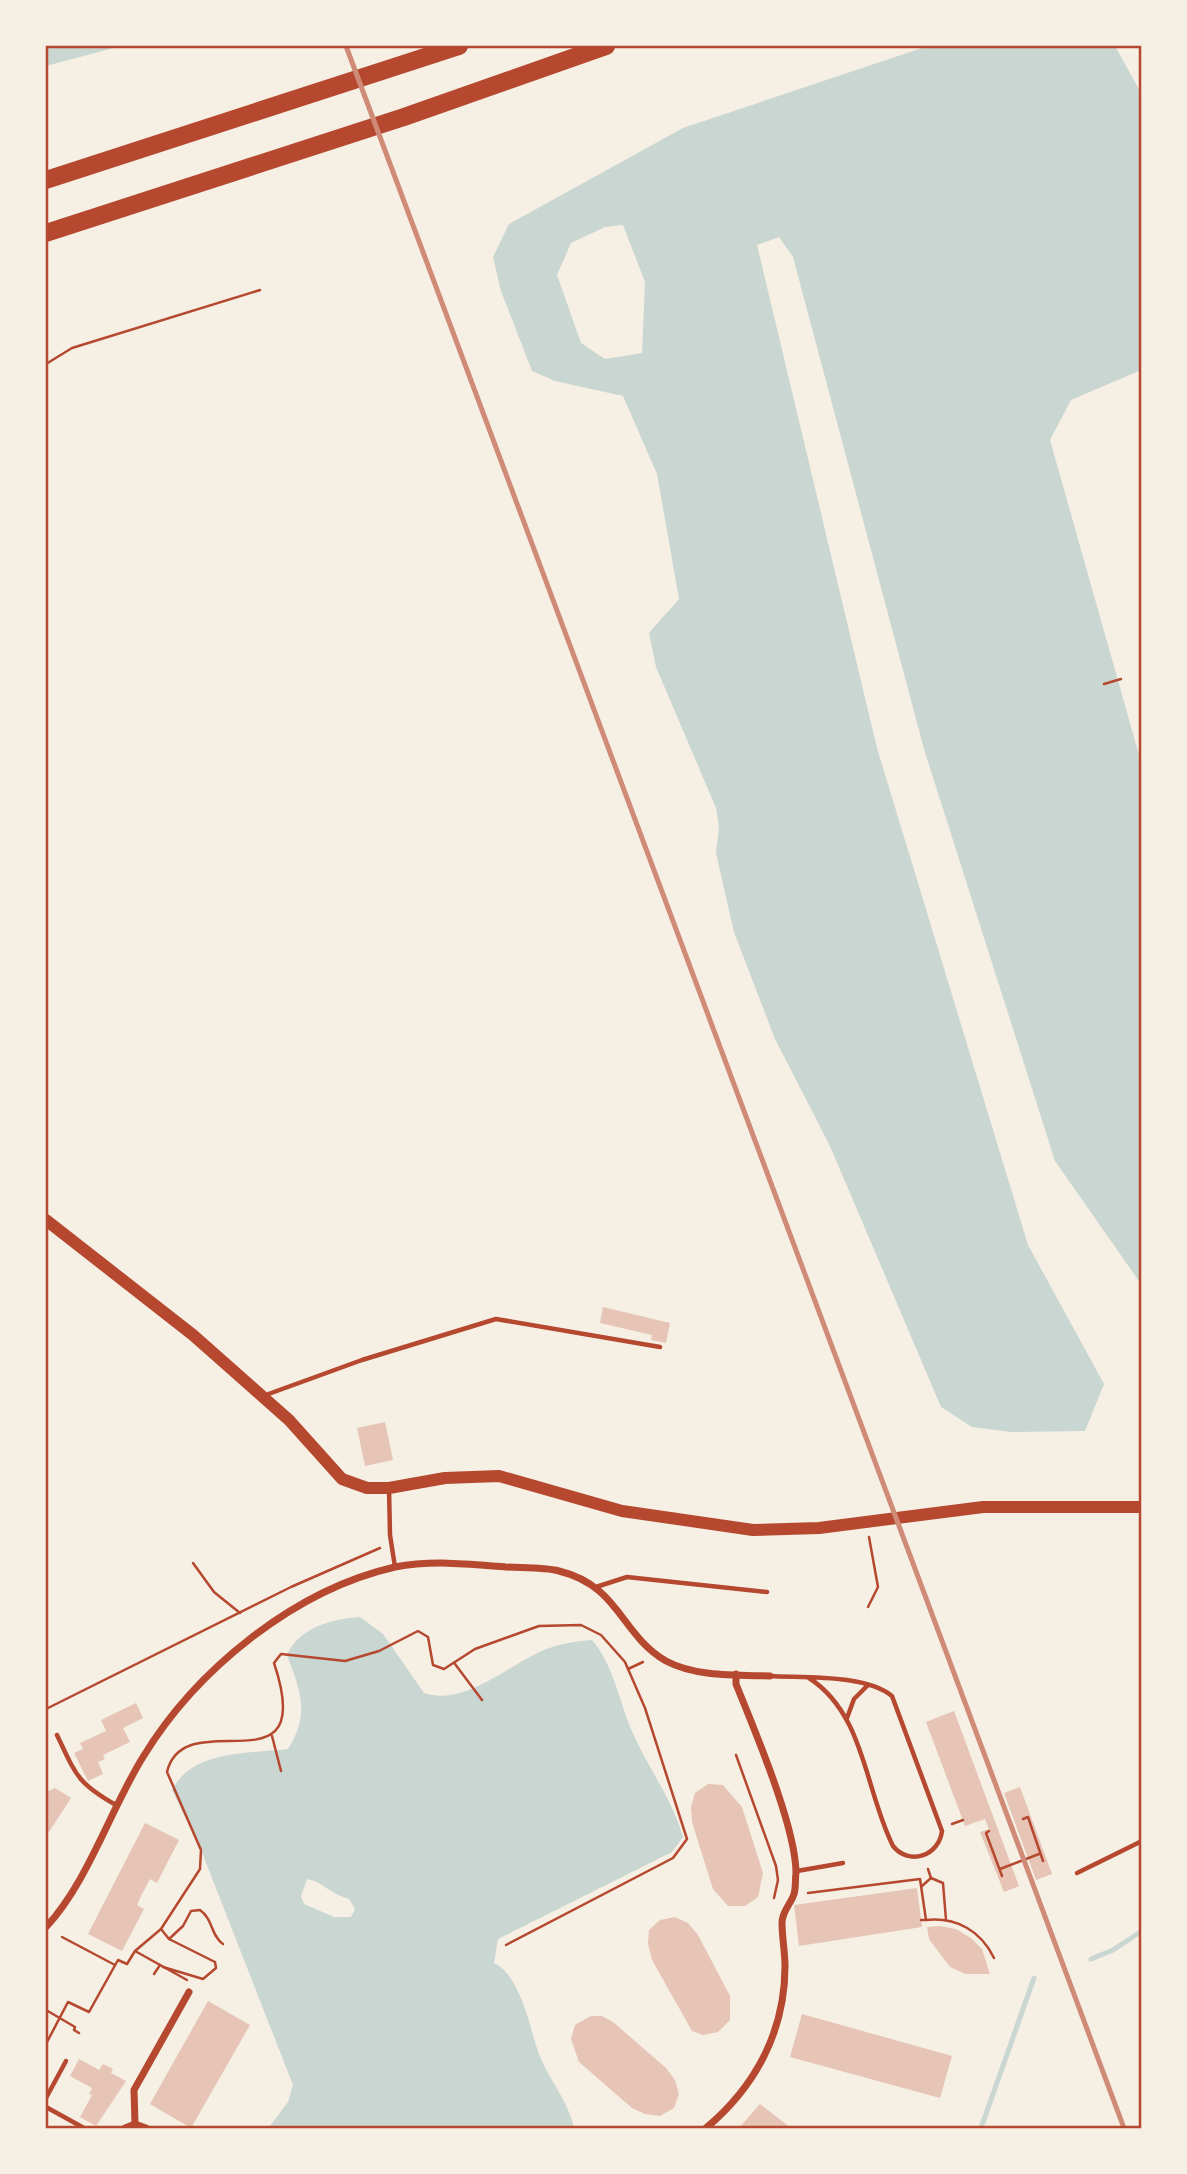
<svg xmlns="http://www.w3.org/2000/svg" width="1187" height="2174" font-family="Lato,sans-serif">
<rect width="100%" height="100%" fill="#f6efe4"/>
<g fill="#c9d6d2" fill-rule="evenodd">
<path d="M46,46h75l-75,20z"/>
<path d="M928,46h187l26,47v277l-70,30 -21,40 91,322v522l-86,-123 -131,-412 -131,-492 -14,-20 -22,8 120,503 151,497 76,139 -19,47 -74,1 -39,-5 -31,-20 -111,-261 -55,-107 -41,-107 -18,-79 3,-26 -3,-19 -60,-141 -7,-34 30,-34 -22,-125 -34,-78 -68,-15 -23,-10 -31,-80 -8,-34 16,-33 174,-96zM623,225l22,57 -3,71 -37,6 -24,-16 -24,-68 14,-32 34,-16z"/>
<path d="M360,1617l23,17 41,59c40,14 86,-29 120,-43 14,-6 32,-9 48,-10 21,24 27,60 39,89 16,38 41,69 52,108l-11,15 -174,87 -4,24c26,11 36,66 45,91 10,26 29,46 35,74h-303l-1,-2 18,-24 5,-17 -92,-235 -29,-60c21,-40 75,-36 116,-41 22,-35 13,-57 -1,-94 12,-28 46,-36 73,-38zM307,1879c16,3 25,16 42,20l6,10 -4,8h-17l-30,-13 -3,-8z"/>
</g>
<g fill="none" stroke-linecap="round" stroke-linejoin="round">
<g stroke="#c9d6d2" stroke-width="5">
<path d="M1091,1959l22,-9 29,-19"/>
<path d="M981,2128l53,-150"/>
</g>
</g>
<g fill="#e6c5b7">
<path d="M603,1307l67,16 -4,20 -15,-3 1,-5 -52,-12z"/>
<path d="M385,1422l8,38 -28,6 -8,-38z"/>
<path d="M136,1703l7,15 -20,10 7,14 -27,13 2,4 -7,3 5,12 -15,7 -14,-28 9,-4 -3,-6 26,-12 -5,-11z"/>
<path d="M954,1711l65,175 -15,6 -24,-60 9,-3 -4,-10 -20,7 -39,-104z"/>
<path d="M708,1784l15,1 19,22 21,66 -5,24 -13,9h-17l-15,-17 -21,-67 -1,-15 4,-14z"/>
<path d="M1020,1787l32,87 -16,6 -32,-87z"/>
<path d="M55,1788l16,10 -22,34 -3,-2v-38z"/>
<path d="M145,1823l34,17 -22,43 -7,-4 -9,17 -4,9 7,4 -22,42 -34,-17z"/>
<path d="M917,1888l5,39 -123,19 -5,-41z"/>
<path d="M675,1917l13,6 10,12 32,61v24l-12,12 -15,3 -11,-4 -40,-71 -4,-16 1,-14 11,-10z"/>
<path d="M940,1926l16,3 15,9 11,11 8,25h-25l-15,-7 -21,-28 -2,-12z"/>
<path d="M208,2001l42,24 -59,103 -41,-24z"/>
<path d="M802,2014l150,42 -12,42 -150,-41z"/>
<path d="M591,2016h11l11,6 53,46 9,12 4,14 -5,14 -14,8 -15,-2 -13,-6 -53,-46 -8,-23 4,-14z"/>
<path d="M79,2059l20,11 4,-6 10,5 -2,4 15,8 -30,45 -16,-9 12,-22 -3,-1 3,-6 -22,-12z"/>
<path d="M760,2104l31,24h-52z"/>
</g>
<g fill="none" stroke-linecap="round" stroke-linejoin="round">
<g stroke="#b5482f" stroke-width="2.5">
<path d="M46,364l26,-16 188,-58"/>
<path d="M1104,684l17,-5"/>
<path d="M193,1563l21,29 26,21"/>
<path d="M868,1607l10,-20 -9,-50"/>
<path d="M455,1664l27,36"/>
<path d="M628,1669l15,-7"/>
<path d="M46,1709l245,-122 89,-39"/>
<path d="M272,1736l9,35"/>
<path d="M736,1755l40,111 2,14 -4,18"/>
<path d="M1023,1819l5,-2 15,44"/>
<path d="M952,1824l11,-4"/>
<path d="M989,1831l-3,2 16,43"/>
<path d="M928,1869l3,9 12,5 3,37"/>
<path d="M1000,1869l39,-15"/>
<path d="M922,1886l9,-8"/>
<path d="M808,1893l112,-14 6,41h-5"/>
<path d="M926,1920c31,-3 55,11 68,38"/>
<path d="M161,1929l8,10 46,23 1,6 -13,11 -40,-12"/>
<path d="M62,1937l53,28"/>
<path d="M169,1939l14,-13 8,-15 9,-1c13,9 11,26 23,34"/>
<path d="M135,1951l52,29"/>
<path d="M154,1974l6,-9"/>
<path d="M46,2010l29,17 -1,3 5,3"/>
<path d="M46,2044l22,-42 21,10 29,-52 9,4 8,-13 26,-22 39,-60 1,-19 -34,-78c17,-72 152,25 107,-109l7,-9 64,7 34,-10 39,-20 10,6 5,28 11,4 31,-20 64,-23 42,-1 20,10 24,27 20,46 42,131 -14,19 -167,87"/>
</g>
<g stroke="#b5482f" stroke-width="4.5">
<path d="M263,1396l99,-36 134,-41 164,28"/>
<path d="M389,1488l1,47 5,32"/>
<path d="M596,1587l31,-10 140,15"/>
<path d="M770,1676c34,2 95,-2 122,20l50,135c-3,25 -33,35 -49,15 -28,-55 -28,-132 -84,-168"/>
<path d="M847,1718l7,-19 14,-14"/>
<path d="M57,1735c19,40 20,48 59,70"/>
<path d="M797,1871l46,-8"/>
<path d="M1077,1873l65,-32"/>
<path d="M46,2098l20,-37"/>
<path d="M46,2107l38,21"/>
</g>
<g stroke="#b5482f" stroke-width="7">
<path d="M46,1927c42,-45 64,-117 97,-170 53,-87 151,-167 252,-190 36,-7 76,-3 111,0 17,1 37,0 53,4 61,15 61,63 107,90 30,16 70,14 104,15"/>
<path d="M135,2124l-1,-34 55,-98"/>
<path d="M125,2128l10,-4 11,4"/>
<path d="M706,2128c49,-41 79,-96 79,-162 0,-14 -3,-29 -3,-43 0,-12 9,-19 12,-29 2,-6 1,-15 2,-21 0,-46 -42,-144 -60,-189v-10"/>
</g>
<path stroke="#b5482f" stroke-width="12" d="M46,1220l147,115 96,85 53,59 25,9h22l56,-10 54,-2 123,35 131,19 66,-2 164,-21h159"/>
<g stroke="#b5482f" stroke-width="18">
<path d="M46,180l413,-134"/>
<path d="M46,233l358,-116 202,-71"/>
</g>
<path stroke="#cf8b77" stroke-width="5" d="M346,46l778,2082"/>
</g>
<rect width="1187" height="2174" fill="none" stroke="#f6efe4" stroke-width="94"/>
<rect x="47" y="47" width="1093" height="2080" fill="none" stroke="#b5482f" stroke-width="2.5"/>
</svg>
